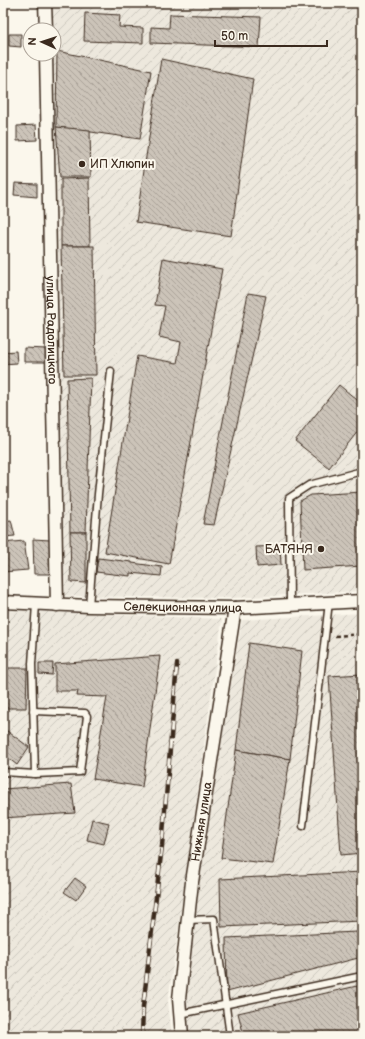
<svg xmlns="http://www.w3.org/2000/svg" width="365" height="1039" font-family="'Balsamiq Sans',sans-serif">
<defs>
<pattern id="industrial-furrows" width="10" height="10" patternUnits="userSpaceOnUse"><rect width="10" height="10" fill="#ede8dd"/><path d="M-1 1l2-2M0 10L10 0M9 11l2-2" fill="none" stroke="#ccc7bd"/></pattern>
<pattern id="building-back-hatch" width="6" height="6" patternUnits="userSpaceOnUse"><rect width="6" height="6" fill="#ccc4b9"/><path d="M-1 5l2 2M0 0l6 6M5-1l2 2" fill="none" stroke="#a79f96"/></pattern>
</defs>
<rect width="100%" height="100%" fill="#fbf7ec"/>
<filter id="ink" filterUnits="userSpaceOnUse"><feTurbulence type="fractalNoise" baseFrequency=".025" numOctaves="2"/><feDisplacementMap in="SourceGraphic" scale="8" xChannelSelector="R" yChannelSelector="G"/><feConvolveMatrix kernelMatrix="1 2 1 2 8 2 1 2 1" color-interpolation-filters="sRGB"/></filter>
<g filter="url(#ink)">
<g fill="url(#industrial-furrows)">
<path d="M50,3h312v588l-131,7 -169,-2 -5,-412 -5,-130h2v-24h-3z"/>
<path d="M3,610l219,9 -54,382 4,35h-169z"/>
<path d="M362,613v423h-175l-3,-37 13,-116 45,-263z"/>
</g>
<g fill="url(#building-back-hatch)" stroke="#3b2a1e">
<path d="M85,13l35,2 -1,12 24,1v15l-59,-2z"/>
<path d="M170,14l91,3 -2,30 -108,-4v-16l18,1z"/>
<path d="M9,34h12v13l-12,-1z"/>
<path d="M57,51l94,20 -11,68 -84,-12z"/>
<path d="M161,59l92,20 -22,157 -95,-14z"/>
<path d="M36,125l1,15 -20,1v-15z"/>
<path d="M56,127l34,3 1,47h-31z"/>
<path d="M89,178l1,68h-29v-67z"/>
<path d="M15,183l22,1v13l-23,-2z"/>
<path d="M61,246h33l2,129h-32z"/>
<path d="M163,258l59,11 -53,295 -64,-12 32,-196 40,7 4,-21 -22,-5 6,-31 -10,-1z"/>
<path d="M248,293l18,3 -52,229 -11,-1z"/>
<path d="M24,348l22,1v13h-22z"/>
<path d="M16,351l1,12 -14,1v-12z"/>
<path d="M91,378l-5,154h-16l-3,-153z"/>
<path d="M339,385l23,19v22l-33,42 -34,-27z"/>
<path d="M362,492v74l-59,4 -3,-69 11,-6z"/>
<path d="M11,520l4,16 -12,1v-16z"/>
<path d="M70,532h16v51l-15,-1z"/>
<path d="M33,539l17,1 2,34h-18z"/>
<path d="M24,541l4,29 -25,2v-29z"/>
<path d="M280,546l1,19 -24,2 -1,-20z"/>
<path d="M98,558l34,4v1l30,4 -1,9 -31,-3v3l-34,-4z"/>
<path d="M249,643l53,8 -12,108 -54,-9z"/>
<path d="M160,656l-18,131 -49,-8 14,-82 -30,-1 1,-5h-23v-27z"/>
<path d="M39,663h14l-1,12 -13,-1z"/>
<path d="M3,668h24l-1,40h-23z"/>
<path d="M362,674v179l-21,2 -12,-179z"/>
<path d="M3,728l26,19 -12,18 -14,-11z"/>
<path d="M236,750l54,9 -17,105 -52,-6z"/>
<path d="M71,784l4,29 -72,5v-29z"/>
<path d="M92,819l17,4 -5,21 -17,-4z"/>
<path d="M362,872v49l-141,6 -1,-48z"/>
<path d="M75,878l11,8 -10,14 -12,-8z"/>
<path d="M357,932l5,25 -135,35 -1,-54z"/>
<path d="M357,986l5,21v29h-118l-6,-23z"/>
</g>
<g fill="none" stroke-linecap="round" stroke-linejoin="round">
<defs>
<g id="lane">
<path d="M290,604l-1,-106 20,-13 53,-14"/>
<path d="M89,606l9,-112 13,-123"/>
<path d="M33,711l52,2 2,3 -7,56 -45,2"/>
<path d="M3,772l32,2 -3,-110 4,-60"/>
<path d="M303,826l26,-224"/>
<path d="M188,920l26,-1 16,117"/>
<path d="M180,1014l182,-38"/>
<path d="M3,1032l6,4"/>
</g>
<g id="street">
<path d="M45,3l1,27"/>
<path id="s1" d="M46,54l11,551"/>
<path id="s2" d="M3,602l86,4 146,2 127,-7"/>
<path id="s3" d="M182,1036l-3,-37 13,-117 43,-274"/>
</g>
</defs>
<use href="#lane" stroke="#3b2a1e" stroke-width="9"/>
<use href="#street" stroke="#3b2a1e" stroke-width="15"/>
<path stroke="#3b2a1e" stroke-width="2.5" stroke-dasharray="4 3" stroke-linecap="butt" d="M335,636l27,-2"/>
<use href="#lane" stroke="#fbf7ec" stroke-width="6"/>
<use href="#street" stroke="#fbf7ec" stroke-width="12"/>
<defs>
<path id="rail" d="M142,1036l1,-29 19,-161 15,-182"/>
</defs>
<use href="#rail" stroke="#3b2a1e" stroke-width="4.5"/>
<use href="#rail" stroke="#fbf7ec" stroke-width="3" stroke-dasharray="9" stroke-linecap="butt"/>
</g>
</g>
<g fill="#3b2a1e" stroke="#fbf7ec" stroke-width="1.5">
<circle cx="82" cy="164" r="4"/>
<circle cx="321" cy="549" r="4"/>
</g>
<g text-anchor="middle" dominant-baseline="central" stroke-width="4" stroke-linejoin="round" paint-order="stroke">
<g font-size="12" fill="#3b2a1e" stroke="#fbf7ec" text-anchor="start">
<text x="90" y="164">ИП Хлюпин</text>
<text x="313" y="549" text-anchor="end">БАТЯНЯ</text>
</g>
<g font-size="12" fill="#3b2a1e" stroke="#fbf7ec">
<text stroke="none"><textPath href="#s1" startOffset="276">улица Радолицкого</textPath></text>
<text stroke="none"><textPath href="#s2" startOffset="180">Селекционная улица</textPath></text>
<text stroke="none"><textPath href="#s3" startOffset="216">Нижняя улица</textPath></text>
</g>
</g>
<rect width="365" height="1039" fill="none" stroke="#fbf7ec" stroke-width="16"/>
<rect x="8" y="8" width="349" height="1023" fill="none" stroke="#3b2a1e" stroke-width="1.5" filter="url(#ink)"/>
<g transform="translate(42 42) rotate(273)"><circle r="19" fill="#fbf7ec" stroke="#aea59a"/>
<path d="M0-3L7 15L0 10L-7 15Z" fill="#3b2a1e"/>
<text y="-6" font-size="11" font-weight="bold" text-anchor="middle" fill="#3b2a1e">N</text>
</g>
<path d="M215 40v6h112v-6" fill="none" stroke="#3b2a1e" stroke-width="2"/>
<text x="221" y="40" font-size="12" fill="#3b2a1e" stroke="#fbf7ec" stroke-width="3" paint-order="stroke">50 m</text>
</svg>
